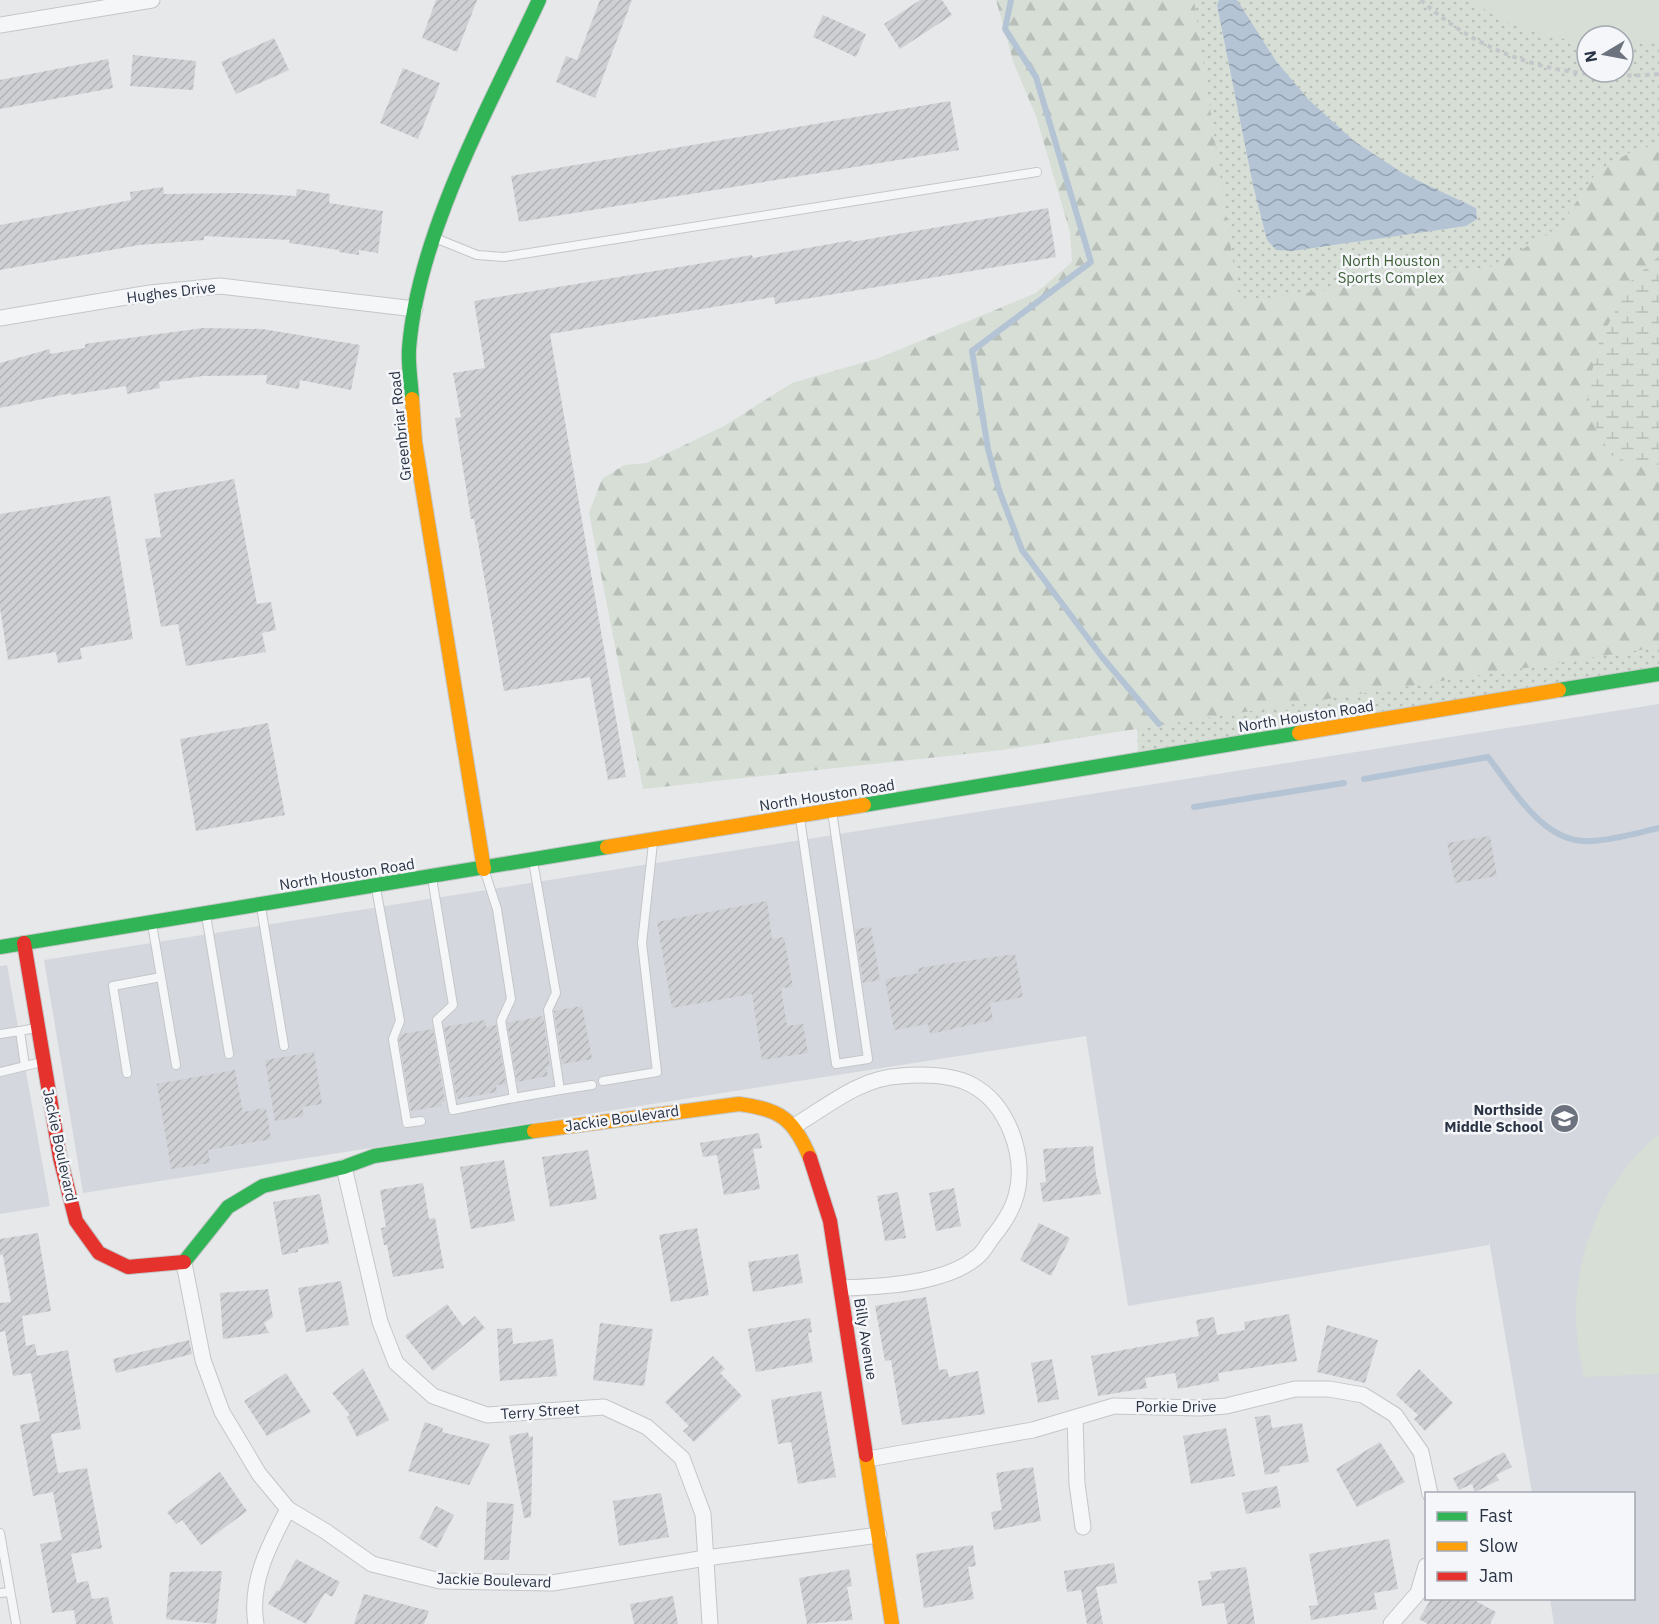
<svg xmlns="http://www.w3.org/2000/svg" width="1659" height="1624" font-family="'IBM Plex Sans',sans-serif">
<defs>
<pattern id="grass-dots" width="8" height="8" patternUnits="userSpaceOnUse" patternTransform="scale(1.5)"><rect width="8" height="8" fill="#d6ded6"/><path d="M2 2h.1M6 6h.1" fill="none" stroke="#b8bfb9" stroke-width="1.8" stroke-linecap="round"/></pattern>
<pattern id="forest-firs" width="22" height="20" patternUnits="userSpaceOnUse" patternTransform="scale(1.5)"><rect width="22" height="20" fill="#d6ded6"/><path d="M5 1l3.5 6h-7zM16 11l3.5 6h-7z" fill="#b8bfb9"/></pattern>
<pattern id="wetland-marsh" width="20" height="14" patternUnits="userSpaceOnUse" patternTransform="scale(1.5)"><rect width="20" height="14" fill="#d6ded6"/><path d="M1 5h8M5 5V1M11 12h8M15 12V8" fill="none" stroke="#b8bfb9"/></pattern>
<pattern id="water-waves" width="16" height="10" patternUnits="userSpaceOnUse" patternTransform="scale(1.5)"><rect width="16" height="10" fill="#b4c4d5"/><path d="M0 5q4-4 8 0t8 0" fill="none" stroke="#93a0af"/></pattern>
<pattern id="building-hatch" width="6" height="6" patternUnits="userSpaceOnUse" patternTransform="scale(1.5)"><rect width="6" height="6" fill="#ced0d3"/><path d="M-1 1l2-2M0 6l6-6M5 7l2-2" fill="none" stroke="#b1b3b6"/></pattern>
</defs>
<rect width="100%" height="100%" fill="#e6e8ea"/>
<g fill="#d4d7dd">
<path d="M1659,704v920h-105l-4,-25 84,-1v-104l-102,-1 -43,-253v5l-361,61 -42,-270 -1003,157 -39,-233z"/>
<path d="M7,965l43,241 -50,8v-248z"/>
</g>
<path fill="url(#grass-dots)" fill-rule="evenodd" d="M1071,0h588v674l-521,87 -8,-431zM1587,36h36v36h-36z"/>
<path fill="url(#forest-firs)" d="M996,0h198l45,302 256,-36 65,-40 38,-56 35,-19 26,-7v503l-657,103 -359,39 -54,-276 13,-34 22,-14 23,-2 77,-37 68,-43 87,-25 157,-65 36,-31 -2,-30 -34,-116 -22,-52z"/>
<path fill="url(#wetland-marsh)" d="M1659,256v209l-28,-2 -20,-8 -15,-27 -9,-36 12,-50 32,-61z"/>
<g fill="#d6ded6">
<path d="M1471,0h188v42l-36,3v-9h-36v7c-42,-7 -81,-17 -116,-43z"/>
<path d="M1659,1134v240l-75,3c-3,-13 -6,-27 -7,-41 -8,-71 25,-158 82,-202z"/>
</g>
<path fill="url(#water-waves)" d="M1219,0h18l39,61 32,38 46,42 50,33 72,34 1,11 -11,7 -174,25 -16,-1 -9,-10 -14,-55 -36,-180z"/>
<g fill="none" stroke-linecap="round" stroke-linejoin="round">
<g stroke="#b4c4d5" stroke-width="6">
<path d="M1011,0l-6,29 31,48 55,185 -119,89 16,98 11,41 23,60 80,107 57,67"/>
<path d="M1364,779l124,-22c25,32 56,88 103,84 23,-1 46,-8 68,-13"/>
<path d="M1194,807l150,-24"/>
</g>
</g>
<g fill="url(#building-hatch)">
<path d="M436,0h41l-20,52 -35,-14z"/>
<path d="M600,0h32l-37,98 -39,-16 10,-26 11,4z"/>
<path d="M920,0h22l10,15 -52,34 -16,-25z"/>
<path d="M823,15l43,19 -10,23 -43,-20z"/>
<path d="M274,38l15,32 -53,24 -15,-32z"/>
<path d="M133,55l63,6 -3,29 -63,-4z"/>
<path d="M108,59l5,29 -113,21v-29z"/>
<path d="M403,68l37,15 -22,56 -38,-16z"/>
<path d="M950,101l9,49 -440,72 -8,-46z"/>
<path d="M163,187l1,7 75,-1 57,3 1,-7 33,5 -1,9 54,8 -5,42 -19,-3v5l-20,-3v-2l-50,-7 1,-3 -86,-4v4l-65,5 -139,25v-45l131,-25 -1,-8z"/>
<path d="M1048,208l8,49 -281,47 -1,-7 -224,37 76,443 -18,3 -18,-103 -86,14 -30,-172h-3l-16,-101 6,-1 -8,-44 32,-5 -11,-67 278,-46 1,3 99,-18v2z"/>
<path d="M203,328l59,1 98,16 -9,45 -51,-10 -1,9 -33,-5 1,-9 -64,1 -44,6 1,6 -33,6 -1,-8 -55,9v-2l-71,15v-45l50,-14v5l35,-6v-4z"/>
<path d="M234,479l23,125 14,-2 5,28 -14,3 4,19 -80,14 -8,-42 -17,3 -16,-88 16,-2 -7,-43z"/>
<path d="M110,496l23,143 -53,9 2,11 -24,4 -2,-11 -48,8 -8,-52v-94z"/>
<path d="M268,723l17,92 -89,16 -16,-92z"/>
<path d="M1490,836l7,40 -42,7 -8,-40z"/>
<path d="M767,901l5,38 12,-2 9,50 -12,1 6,38 16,-2 5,29 -46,7 -10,-66 -80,14 -15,-86z"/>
<path d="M871,927l9,53 -17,3 -8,-54z"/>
<path d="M1015,954l8,43 -33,6 3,17 -63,14 -2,-10 -34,6 -9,-51 34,-6 -1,-5z"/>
<path d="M582,1006l10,53 -30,5 -8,-53z"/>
<path d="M543,1016l7,50 -4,1 2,9 -31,6 -10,-59z"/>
<path d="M485,1020l1,7 10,-2 10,59 -10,1 1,7 -40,7 -13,-72z"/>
<path d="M433,1029l12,72 -4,1 1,4 -31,5 -12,-71 2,-6z"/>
<path d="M314,1052l8,52 -20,3 2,9 -29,5 -10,-61z"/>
<path d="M235,1070l8,42 23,-4 5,31 -63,11 2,13 -39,6 -14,-85z"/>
<path d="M759,1133l3,15 -9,1 7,40 -36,6 -7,-40 -14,2 -3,-14z"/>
<path d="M1093,1146l3,29 5,19 -58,8 -3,-19 6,-1 -3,-33z"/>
<path d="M588,1150l9,49 -47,8 -8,-50z"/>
<path d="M504,1160l11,61 -44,8 -11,-62z"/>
<path d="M423,1183l6,36 6,-1 9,50 -51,9 -6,-32h-3l-3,-17 5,-1 -6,-37z"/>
<path d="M954,1188l7,38 -25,5 -7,-38z"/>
<path d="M898,1192l8,46 -21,3 -8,-45z"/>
<path d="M320,1194l9,49 -31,6v3l-16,3 -9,-53z"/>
<path d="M1039,1223l31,15 -19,38 -31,-16z"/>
<path d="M697,1228l12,67 -38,7 -12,-67z"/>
<path d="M38,1233l13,78 -29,5 4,30 9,-2 2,12 31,-6 13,79 -30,5 7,39 29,-5 15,80 -31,6 6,29 11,-2 4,18 16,-2 5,27h-37l-2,-14 -22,3 -12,-69 22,-4 -9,-48 -20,4 -13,-71 20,-4 -9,-48 -18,3 -8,-45 -5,1v-29l11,-1 -8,-47h-3v-16z"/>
<path d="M798,1254l5,29 -50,9 -5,-30z"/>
<path d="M341,1281l8,44 -43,7 -8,-44z"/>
<path d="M268,1289l5,28 -9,6 5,10 -46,6 -3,-46z"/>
<path d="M926,1297l13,73 8,-1 2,8 29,-6 7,43 -83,11 -11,-65 -6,1 -10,-55z"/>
<path d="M447,1304l16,22 12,-10 10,12 -52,43 -28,-35z"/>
<path d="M1289,1314l8,47 -79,12 1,8 -41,8 -3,-16 -30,5 2,10 -49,8 -7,-40 108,-20 -3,-16 18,-3 3,18 28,-5 -1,-8z"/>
<path d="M810,1318l2,14 -4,1 5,29 -57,10 -8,-43z"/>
<path d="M600,1323l53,6 -9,57 -51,-6z"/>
<path d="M1327,1325l51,15 -13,43 -48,-11z"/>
<path d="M512,1328l1,16 40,-5 4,37 -57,5 -3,-52z"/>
<path d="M189,1340l3,14 -76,19 -3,-14z"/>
<path d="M713,1356l12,13 -5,4 22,23 -48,46 -11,-11 6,-5 -24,-24z"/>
<path d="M1052,1359l7,40 -21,4 -7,-40z"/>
<path d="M363,1368l26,52 -32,17 -10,-20 3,-2 -18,-22z"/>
<path d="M1419,1369l34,34 -28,28 -11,-12 4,-4 -22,-20z"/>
<path d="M286,1373l25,39 -44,24 -23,-35z"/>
<path d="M821,1391l15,86 -38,7 -7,-42 -13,2 -7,-44z"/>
<path d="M1270,1415l2,13 30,-5 7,39 -30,5 1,5 -15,3 -10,-58z"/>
<path d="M425,1422l18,6 -1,4 48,12 -21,41 -61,-14z"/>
<path d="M1226,1428l9,48 -44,8 -8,-48z"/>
<path d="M528,1432l1,5 4,-1 -2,81 -7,1 -15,-82z"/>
<path d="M1380,1442l25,40 -48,25 -21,-38z"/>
<path d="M1504,1452l8,15 -16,8 3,5 -24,12 -3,-8 -13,6 -6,-12z"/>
<path d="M1033,1467l8,54 -47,9 -3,-18 11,-2 -6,-37z"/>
<path d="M220,1472l27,39 -46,34 -19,-25 -6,4 -9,-12z"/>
<path d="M1277,1486l4,21 -35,7 -4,-21z"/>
<path d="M661,1493l8,44 -50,9 -6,-45z"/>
<path d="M487,1502l27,2 -5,56h-25z"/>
<path d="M436,1506l18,9 -17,33 -18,-10z"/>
<path d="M1389,1539l9,50 -24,4 3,16 -66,11 -2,-14 9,-1 -9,-51z"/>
<path d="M973,1545l3,21 -8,1 6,32 -50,9 -8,-54z"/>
<path d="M296,1559l44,23 -8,15 -7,-4 -19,31 -38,-20 9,-14 2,1z"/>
<path d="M1114,1563l3,20 -21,4 7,37h-16l-6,-34 -14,2 -3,-21z"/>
<path d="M1246,1567l9,57h-28l-3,-21 -22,3 -4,-25 14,-2 -2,-7z"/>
<path d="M849,1569l3,17 -5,1 6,33 -46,4 -8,-46z"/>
<path d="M222,1571l-6,53 -50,-5 4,-47z"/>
<path d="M364,1594l65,17 -5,13h-70z"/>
<path d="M673,1596l5,28h-44l-4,-20z"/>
<path d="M1431,1599h41l24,13 -6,12h-62l-9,-5z"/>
</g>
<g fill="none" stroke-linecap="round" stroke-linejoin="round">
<defs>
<g id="lane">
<path d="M435,238l42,17 27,2 533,-85"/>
<path d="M800,818l36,246 32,-5 -36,-248"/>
<path d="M432,878l21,127 -16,15 16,90 61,-12 -13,-77 10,-22 -14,-90 -12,-37"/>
<path d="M376,888l24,133 -7,18 14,84 14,-2"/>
<path d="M261,907l23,139"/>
<path d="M206,915l23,139"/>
<path d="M152,924l24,141"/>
<path d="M0,1034l20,-3"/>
<path d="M25,1066l-5,-35 16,-3"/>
<path d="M0,1072l42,-10"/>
<path d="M127,1073l-14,-87 48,-9"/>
<path d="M603,1081l54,-9 -15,-129 11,-100"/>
<path d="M560,1090l32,-5"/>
<path d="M514,1098l46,-8 -12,-80 8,-17 -23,-132"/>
<path d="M0,1533l16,91"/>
<path d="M0,1593l10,-1"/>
</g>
<g id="street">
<path d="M0,25l152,-25"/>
<path d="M0,318l150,-25 70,-7 195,23"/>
<path d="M794,1126c34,-20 66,-48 106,-50 24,-2 51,-2 72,9 36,19 55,72 44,111 -4,15 -15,31 -25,43 -4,6 -8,14 -14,18 -31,27 -97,30 -136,31"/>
<path d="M344,1167l36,155 16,41 37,33 54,19 117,-8 43,20 35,31 21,56 7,110"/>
<path d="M184,1263l19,97 19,52 37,62 29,35 37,22 47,33 68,17 112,2 154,-25 173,-23"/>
<path d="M1075,1418l2,66 6,43"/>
<path d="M868,1459l165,-29 81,-24 86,2 26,-2 69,-17h34l34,6 32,20 26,37 9,42"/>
<path d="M256,1624c-7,-41 13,-79 32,-115"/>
<path d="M1391,1624l27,-31 8,-27"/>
</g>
<g id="fast">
<path d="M412,399c-1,-17 -4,-34 -3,-50 9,-117 81,-243 130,-349"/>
<path d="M1559,690l100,-16"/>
<path d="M864,805l435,-72"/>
<path d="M0,947l607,-100"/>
<path d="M184,1262l44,-55 35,-21 81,-19 30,-11 160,-25"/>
</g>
<g id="slow">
<path d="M412,399l3,43 69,427"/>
<path d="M1299,733l260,-43"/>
<path d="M607,847l257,-42"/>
<path d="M534,1131l205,-27c41,5 55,15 71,54"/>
<path d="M866,1455l26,169"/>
</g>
<g id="jam">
<path d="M24,943l36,215 16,63 23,32 29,14 56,-5"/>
<path d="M810,1158l20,63 36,234"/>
</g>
</defs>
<use href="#lane" stroke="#c4c6c8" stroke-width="10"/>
<use href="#street" stroke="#c4c6c8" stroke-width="17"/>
<use href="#fast" stroke="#c4c6c8" stroke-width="16"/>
<use href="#slow" stroke="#c4c6c8" stroke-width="16"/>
<use href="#jam" stroke="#c4c6c8" stroke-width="16"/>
<path stroke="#c5c6ca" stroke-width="4" stroke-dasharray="4.5 4.5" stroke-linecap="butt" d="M1421,0c67,61 149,82 238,74"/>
<use href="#lane" stroke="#f5f6f7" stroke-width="8"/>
<use href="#street" stroke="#f5f6f7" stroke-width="15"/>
<use href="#fast" stroke="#30b455" stroke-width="14"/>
<use href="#slow" stroke="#ff9f0a" stroke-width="14"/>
<use href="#jam" stroke="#e5322d" stroke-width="14"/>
</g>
<defs>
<symbol id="school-disc" viewBox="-11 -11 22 22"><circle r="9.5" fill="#6c737f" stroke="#f4f6f9"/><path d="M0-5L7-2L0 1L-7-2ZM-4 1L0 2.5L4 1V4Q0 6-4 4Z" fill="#fff"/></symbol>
</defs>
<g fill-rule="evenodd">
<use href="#school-disc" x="1548" y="1102" width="33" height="33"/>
</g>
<g text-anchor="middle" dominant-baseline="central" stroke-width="5" stroke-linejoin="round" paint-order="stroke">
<g font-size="15" fill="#3f6138" stroke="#f4f6f9">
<text x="1391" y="260">North Houston<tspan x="1391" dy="17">Sports Complex</tspan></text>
</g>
<g font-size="15" fill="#2b3445" stroke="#f4f6f9">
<text transform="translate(171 292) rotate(-7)">Hughes Drive</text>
<text transform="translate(400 426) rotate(-96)">Greenbriar Road</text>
<text transform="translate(1306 716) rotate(-9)">North Houston Road</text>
<text transform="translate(827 795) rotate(-9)">North Houston Road</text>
<text transform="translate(347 874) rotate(-9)">North Houston Road</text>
<text transform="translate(622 1118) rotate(-8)">Jackie Boulevard</text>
<text transform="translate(60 1145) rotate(78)">Jackie Boulevard</text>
<text transform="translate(866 1339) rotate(81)">Billy Avenue</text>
<text x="1176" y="1406">Porkie Drive</text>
<text transform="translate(540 1411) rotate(-4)">Terry Street</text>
<text transform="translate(494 1580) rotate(2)">Jackie Boulevard</text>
</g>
<g font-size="15" font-weight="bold" fill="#2b3445" stroke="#f4f6f9" text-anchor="end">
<text x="1543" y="1109">Northside<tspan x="1543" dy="17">Middle School</tspan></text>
</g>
</g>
<rect x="1425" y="1492" width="210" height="108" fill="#f4f6f9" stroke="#a4a8b1" stroke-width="1.5"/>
<rect x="1437" y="1512" width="30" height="9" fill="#30b455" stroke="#a4a8b1" stroke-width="1.5"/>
<text x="1479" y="1522" font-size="18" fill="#2b3445">Fast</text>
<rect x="1437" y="1542" width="30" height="9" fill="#ff9f0a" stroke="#a4a8b1" stroke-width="1.5"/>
<text x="1479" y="1552" font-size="18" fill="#2b3445">Slow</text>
<rect x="1437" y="1572" width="30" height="9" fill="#e5322d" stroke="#a4a8b1" stroke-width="1.5"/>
<text x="1479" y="1582" font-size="18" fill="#2b3445">Jam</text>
<g transform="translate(1605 54) rotate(260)"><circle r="28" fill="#f4f6f9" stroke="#a4a8b1" stroke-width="1.5"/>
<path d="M0-4.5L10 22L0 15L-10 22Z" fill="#6c737f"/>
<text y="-9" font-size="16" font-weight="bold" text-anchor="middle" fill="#2b3445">N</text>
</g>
</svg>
